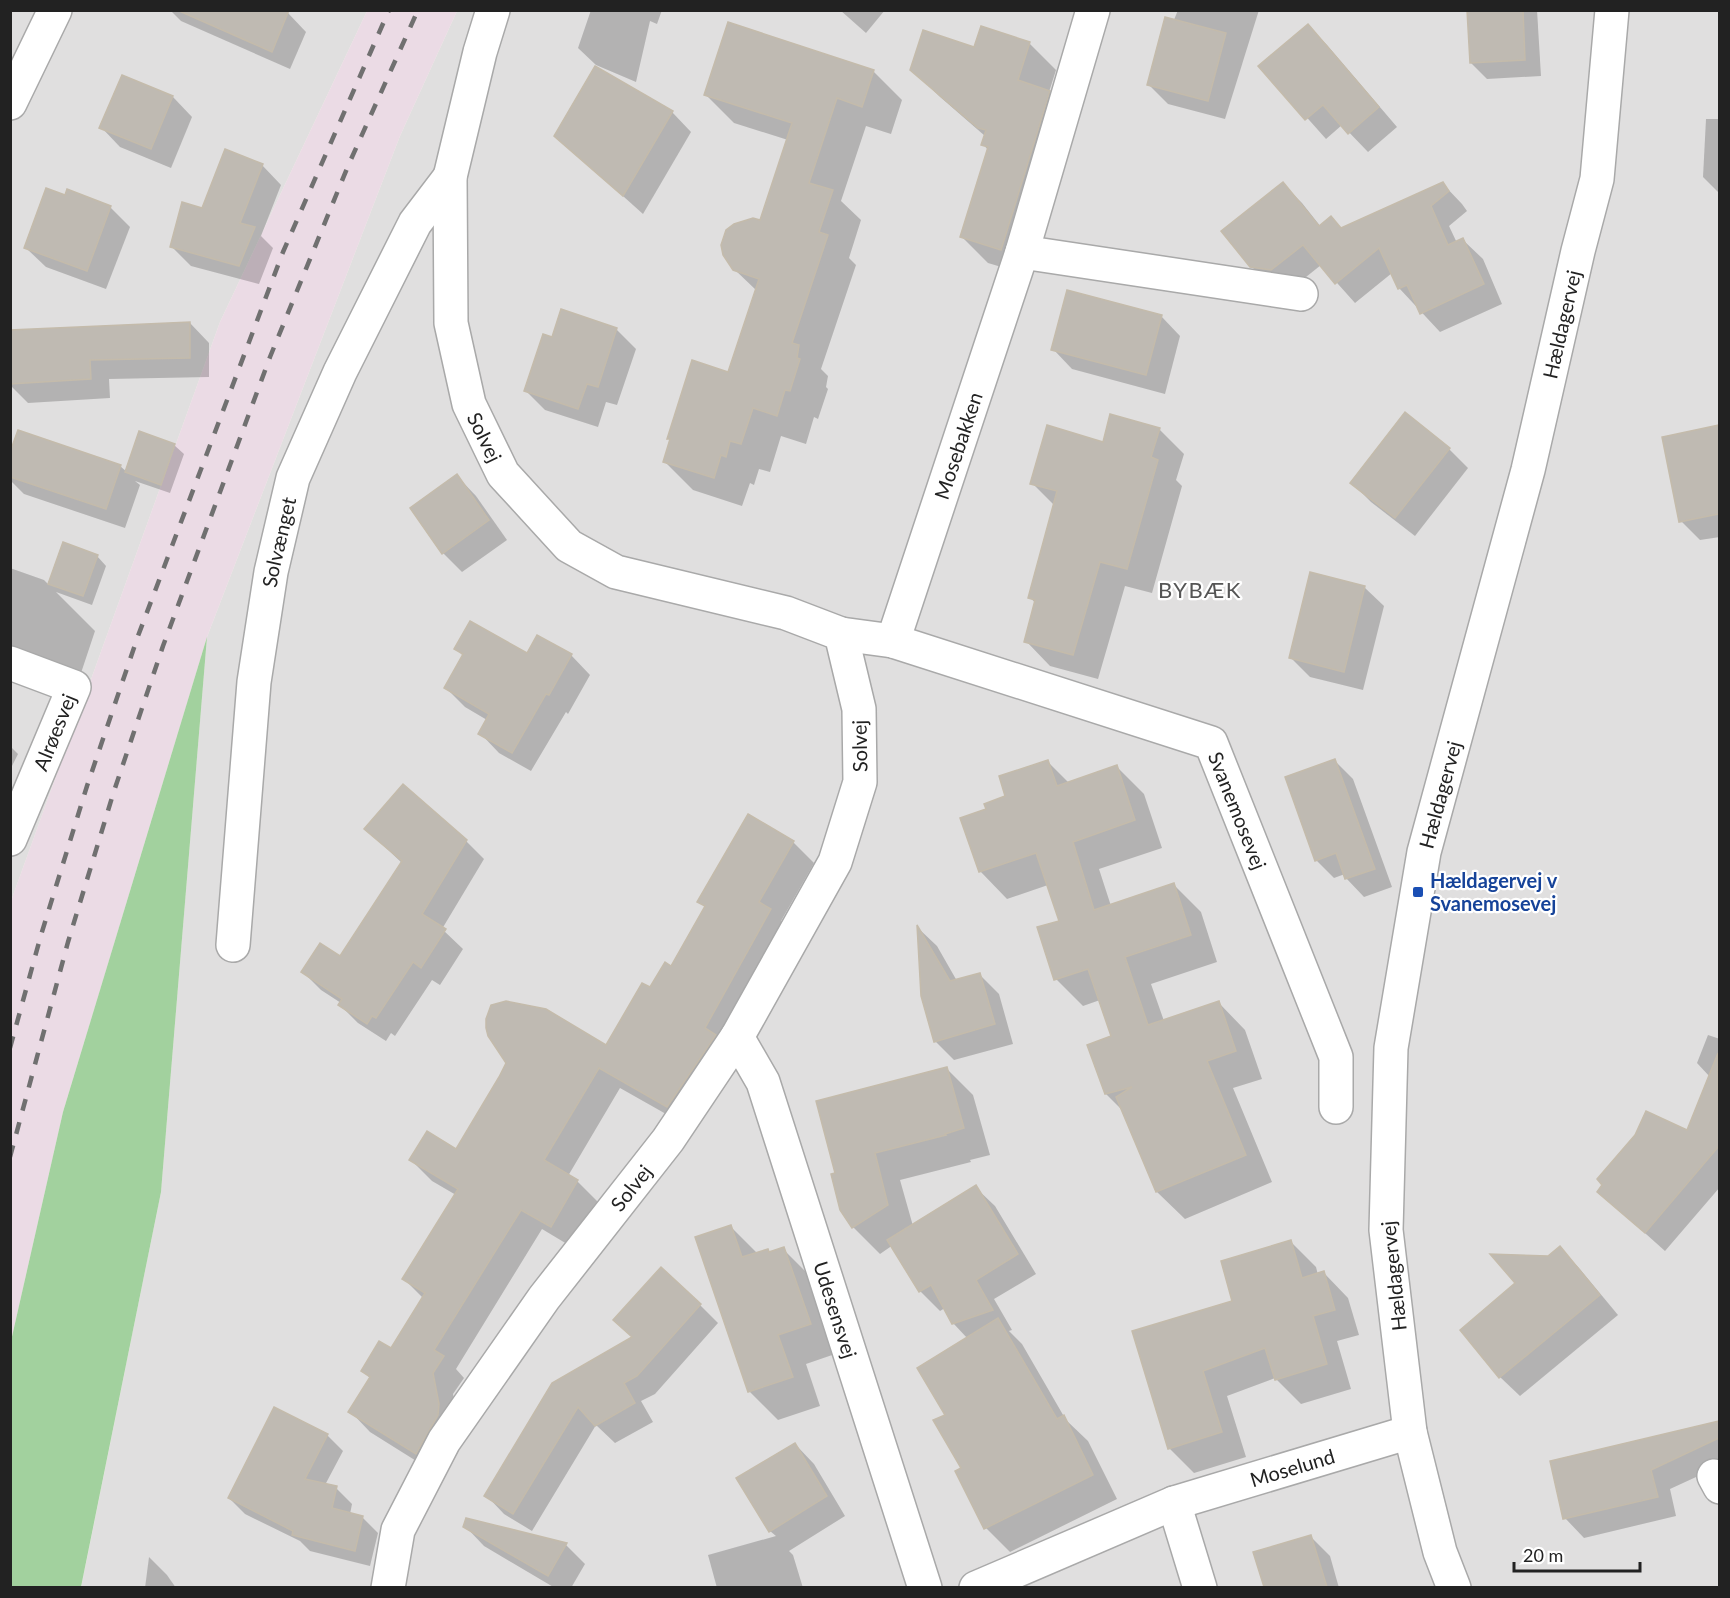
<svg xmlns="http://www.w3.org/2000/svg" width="1730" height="1598" font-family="Lato,sans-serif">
<rect width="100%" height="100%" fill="#f2f1e9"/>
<g fill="#e0dfdf">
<path d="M11,11h356l-147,311 -209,579z"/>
<path d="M457,11h1262v1576l-1638,1 80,-396 46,-555 193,-501z"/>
</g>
<path fill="#ebdbe5" d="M367,11h90l-57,125 -193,501 -144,475 -52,229v-440l209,-579z"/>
<path fill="#a2d19e" d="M207,637l-46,555 -80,395h-70v-246l52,-229z"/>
<g fill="#0003">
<path d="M170,10h111l7,3 18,19 -16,37 -109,-48z"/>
<path d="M591,10h71l-5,14 -7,-3 -14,61 -40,-17 -18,-17z"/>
<path d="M840,10h45l-19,23z"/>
<path d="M1178,10h81l-34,109 -57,-15 -20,-20z"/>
<path d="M1468,10h69l4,66 -54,3 -16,-16z"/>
<path d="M1308,26l19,19 70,82 -29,25 -26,-27 -16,14 -65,-73z"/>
<path d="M982,28l48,16 26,26 -7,22 26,26 -47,157 -40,-12 -26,-26 26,-87 -5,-6 2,-8 -46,-40 -27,-27 63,-20z"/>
<path d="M873,71l29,29 -11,34 -25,-8 -25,75 20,19 -12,38 7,7 -35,104 7,7 -2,11 2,2 -10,30 -4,-2 -8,27 -25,-8 -11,36 -11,-3 -5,16 -4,-2 -8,23 -49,-16 -29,-29 7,-20 -2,-3 60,-64 28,-83 -23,-22 27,-47 27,-82 -54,-17 -29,-29z"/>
<path d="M122,76l51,21 19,20 -21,51 -51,-21 -19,-20z"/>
<path d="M672,112l19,20 -48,82 -87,-78z"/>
<path d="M1706,119h14v75l-17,-17z"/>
<path d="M262,165l19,20 -20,51 12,12 -14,36 -68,-18 -19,-19 31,-37z"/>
<path d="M1283,184l19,19 19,24 10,-9 11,11 101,-45 19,20 5,7 -18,15 8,17 6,-3 20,19 19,45 -62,28 -41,-44 -7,-15 -37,30 -34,-38 -30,24 -20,-3 -20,-20z"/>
<path d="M110,207l20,20 -24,62 -60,-22 -20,-19z"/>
<path d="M1161,316l19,20 -15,58 -93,-25 -19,-20z"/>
<path d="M190,323l19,20v34l-100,2 1,19 -82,5 -18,-18v-53z"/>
<path d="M616,329l20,20 -19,56 -11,-3 -8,25 -53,-17 -19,-19z"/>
<path d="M1718,427l2,2v108l-20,3 -19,-19z"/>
<path d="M1159,429l25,25 -8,26 6,6 -30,107 -27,-7 -27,93 -48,-13 -24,-25 10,-37 -6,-7 25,-91 -23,-23 72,-40z"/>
<path d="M174,445l10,9 -14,39 -35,-12 5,4 -15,43 -101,-34 -14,-14v-23l110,9 7,6z"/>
<path d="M1449,449l19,19 -53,68 -44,-34 -19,-19z"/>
<path d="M457,476l19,20 31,44 -45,32 -19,-19z"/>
<path d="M64,544l33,12 9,10 -14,39 -36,-13 39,39 -14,42 -29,-11 -42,-5v-89l34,12 5,5z"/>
<path d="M1364,587l20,19 -21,84 -53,-13 -20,-20z"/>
<path d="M456,648l72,7h43l19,20 -22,39 -2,-2 -35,59 -32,-18 -19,-20 7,-13 -22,-13 -19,-19 17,-32z"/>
<path d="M10,746l8,8 -8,16z"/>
<path d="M1335,761l18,18 39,108 -28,10 -18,-19 -1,-4 -11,4 -18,-18z"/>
<path d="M1048,762l21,21 48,-16 27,27 18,54 -63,21 12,37 63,-21 27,27 16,50 -66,22 13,37 54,-19 27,28 17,49 -29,9 39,94 -87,37 -28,-27 -33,-80 -18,-18 7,-57 -13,-37 -17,6 -27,-27 4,-57 -12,-37 -41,14 -27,-28 8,-61 19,-13z"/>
<path d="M366,829l100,12 18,18 -42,70 21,20 -23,36 -8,-5 -37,56 -4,-3 -5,8 -28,-18 -18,-18 1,-2 -20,-13 -18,-18 38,-14 61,-95z"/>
<path d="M793,842l21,21 -33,58 10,10 -102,196 -69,-39 -52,88 9,5 21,21 -26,45 -30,-18 -86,140 8,9 -11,16 6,32 -22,48 -67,-42 -20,-21 21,-32 -8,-8 28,-21 32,-52 -19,-19 52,-84 -24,-14 -21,-21 45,-9 151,-104 43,-58 22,-21 34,-60 -7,-7z"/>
<path d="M919,929l18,17 20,35 22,-7 20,20 14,50 -59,16 -19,-19z"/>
<path d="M1708,1035l12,4v148l-55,64 -66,-59 89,-60 22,-55 -13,-14z"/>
<path d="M947,1069l26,26 17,60 -20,5 1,2 -71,18 13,46 62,-39 20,19 41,68 -42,25 18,31 -3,1 13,13 44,76 22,21 29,58 -107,53 -24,-24 -23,-60 -16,-53 21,-76 -15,-16 -8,-15 -5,3 -20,-20 -27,-46 -13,9 -27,-27 -11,-17 -5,-37z"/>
<path d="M731,1227l27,27 9,-4 3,3 13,-4 29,29 26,75 -32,11 14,42 -42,14 -29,-29z"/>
<path d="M1291,1242l25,25 2,8 6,-2 24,25 11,37 -22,6 14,48 -50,15 -26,-26 -48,18 19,61 -52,16 -25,-25 -35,-116 100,-30z"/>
<path d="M1560,1248l19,20 39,47 -98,81 -20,-19 48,-119z"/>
<path d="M700,1305l18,18 -63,71 -14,7 12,21 -38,21 -19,-18 -64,106 -28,-17 -18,-19 147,-157 -18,-18z"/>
<path d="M1719,1423l1,43 -50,23 6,27 -92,22 -19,-20z"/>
<path d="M327,1435l16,16 -18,34 11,3 16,16 -2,10 12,3 16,16 -8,33 -60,-15 -10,-10 -55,-27 -16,-16z"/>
<path d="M795,1444l19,20 31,52 -56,35 4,4 10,33h-86l-9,-33 68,-19 -6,-5z"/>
<path d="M465,1526l101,19 19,19 -14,24h-16l-71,-42z"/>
<path d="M1310,1536l20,20 9,32h-74l-10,-35z"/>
<path d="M149,1557l18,18 9,13h-31z"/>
</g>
<g fill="#bfbab2" stroke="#c4bbab" stroke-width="1.5">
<path d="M177,10h112l-17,42z"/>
<path d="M1467,10h56l2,50 -55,3z"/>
<path d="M1165,17l61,16 -18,68 -61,-16z"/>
<path d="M728,22l146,48 -12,37 -25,-9 -28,85 24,7 -14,42 9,3 -36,108 7,2 -2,13 3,1 -10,32 -5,-1 -8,26 -24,-8 -12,36 -11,-3 -4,16 -5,-2 -7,23 -51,-16 7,-23h-3l25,-79 36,12 31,-93 -26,-9 -10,-15 -2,-10 5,-15 8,-6 19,-6 7,2 32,-97 -88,-28z"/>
<path d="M1308,24l71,83 -31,27 -25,-29 -18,15 -47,-54z"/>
<path d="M981,26l49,16 -12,38 32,11 -49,159 -41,-13 28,-90 -7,-2 5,-15 -8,-2 -68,-58 13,-40 51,17z"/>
<path d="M595,66l78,45 -50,85 -69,-60z"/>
<path d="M122,75l51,21 -22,53 -52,-21z"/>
<path d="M225,149l38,15 -23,59 15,4 -16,39 -69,-19 12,-45 20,6z"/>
<path d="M1283,182l36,44 12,-10 10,12 102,-46 6,9 -18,15 17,39 15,-7 21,46 -64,30 -13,-29 -9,4 -19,-41 -44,36 -32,-39 -32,25 -21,-3 -29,-36z"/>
<path d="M46,188l19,7 2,-6 44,17 -24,65 -63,-23z"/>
<path d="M1067,290l95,25 -16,60 -95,-25z"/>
<path d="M561,309l56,19 -19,59 -11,-3 -9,25 -54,-18 19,-57 9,3z"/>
<path d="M190,322v36l-100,2 1,19 -81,5v-54z"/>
<path d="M1405,412l45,36 -55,70 -45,-35z"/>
<path d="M1110,414l50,14 -9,29 7,3 -31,109 -27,-7 -27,93 -49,-13 11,-42 -7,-2 29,-107 -27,-7 17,-59 56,17z"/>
<path d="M1719,425v89l-40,8 -17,-85z"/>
<path d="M18,430l103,35 -15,44 -96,-32v-25z"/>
<path d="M139,431l36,13 -14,41 -36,-13z"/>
<path d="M457,474l32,46 -47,34 -32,-46z"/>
<path d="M63,542l35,13 -15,41 -35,-12z"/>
<path d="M1310,572l55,14 -21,86 -55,-14z"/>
<path d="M470,621l57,32 10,-18 35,19 -23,41 -3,-1 -34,59 -34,-19 11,-20 -45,-26 19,-34 -9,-5z"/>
<path d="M1335,759l40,110 -30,10 -9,-26 -21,8 -30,-84z"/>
<path d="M1048,760l9,26 60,-21 18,55 -62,22 21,68 80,-27 17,52 -66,22 23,68 71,-24 17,50 -29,10 39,94 -90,37 -40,-95 16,-10 -27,7 -18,-49 24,-9 -23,-67 -34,11 -17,-53 22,-6 -23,-68 -57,19 -19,-54 26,-9 -2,-5 21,-8 -6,-20z"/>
<path d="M403,784l64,56 -45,74 24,15 -25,39 -8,-6 -37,56 -4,-2 -5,8 -29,-19 4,-6 -41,-27 19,-29 20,13 62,-95 -38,-32z"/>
<path d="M748,814l46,27 -35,61 12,7 -66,119 11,7 -49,72 -68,-39 -55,92 34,20 -27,47 -30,-17 -87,140 10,6 -11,17 6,31 -1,11 -22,39 -68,-42 22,-35 -9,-6 18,-30 12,7 34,-55 -23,-14 56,-90 -49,-29 18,-29 29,18 43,-72 7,-14 -18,-27 -2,-8v-9l5,-14 15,-4 40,8 60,36 36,-62 8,4 15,-25 6,4 34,-60 -8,-4z"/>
<path d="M917,925l33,56 30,-8 15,51 -61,18 -13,-46z"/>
<path d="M1718,1053l1,93 -74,87 -48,-41 5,-7 -5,-6 38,-44 11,-24 41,19z"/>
<path d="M947,1067l17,61 -19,6 1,1 -71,18 13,52 -36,23 -12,-18 -9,-36 4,-1 -19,-72z"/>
<path d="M976,1185l42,69 -42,26 17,30 -41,14 -21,-39 -12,7 -32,-52z"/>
<path d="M731,1225l11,32 26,-8 1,3 15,-5 27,77 -33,11 15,42 -45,15 -53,-155z"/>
<path d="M1291,1240l11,38 22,-7 11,39 -22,6 14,48 -52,16 -10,-32 -62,23 19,61 -54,17 -36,-118 100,-30 -11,-40z"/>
<path d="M1560,1246l40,49 -101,83 -39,-48 55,-47 -25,-29 58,2z"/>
<path d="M661,1267l40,37 -64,72 -13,7 11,20 -40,23 -17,-19 -65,107 -29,-18 68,-113 80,-46 -19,-17z"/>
<path d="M998,1318l59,101 7,-4 29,60 -109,54 -29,-58 6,-3 -28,-48 12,-5 -28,-47z"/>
<path d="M274,1407l54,27 -23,45 32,7 -5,22 31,8 -8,35 -63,-16 1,-4 -65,-33z"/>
<path d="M1719,1421v17l-68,32 7,27 -95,22 -13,-58z"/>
<path d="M795,1443l32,53 -58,36 -33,-54z"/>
<path d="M466,1518l101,25 -19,33 -85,-49z"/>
<path d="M1311,1535l16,52h-63l-11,-35z"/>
</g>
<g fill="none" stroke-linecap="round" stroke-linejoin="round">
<defs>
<g id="minor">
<path d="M1022,252l279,42"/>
<path id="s1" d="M841,634l52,7 318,102 125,314v50"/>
<path id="s2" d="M893,641l129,-389 71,-242"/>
<path d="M10,663l64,24 -64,152"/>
<path id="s3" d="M233,945l21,-263 17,-110 22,-94 47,-106 75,-149 35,-46"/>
<path id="s4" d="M737,1037l26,45 162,506"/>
<path d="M1714,1476l6,11"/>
<path d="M1174,1503l26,85"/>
<path id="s5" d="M388,1588l10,-58 46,-89 100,-143 124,-158 69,-103 98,-175 25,-80 -1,-73 -18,-75 -55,-21 -170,-41 -47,-26 -66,-72 -34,-70 -18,-81 -1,-146 30,-125 13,-42"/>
<path id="s6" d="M976,1588l198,-85 236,-71"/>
</g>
<g id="tertiary">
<path d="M10,103l45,-93"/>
<path id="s7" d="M1454,1588l-14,-36 -30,-120 -24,-202 5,-182 33,-196 104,-382 50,-219 19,-72 15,-169"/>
</g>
</defs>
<use href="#minor" stroke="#a9a9a9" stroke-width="36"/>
<use href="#tertiary" stroke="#a9a9a9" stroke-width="36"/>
<use href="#minor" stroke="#fff" stroke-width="33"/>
<use href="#tertiary" stroke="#fff" stroke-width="33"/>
<g stroke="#707070" stroke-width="4.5" stroke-dasharray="12 12" stroke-linecap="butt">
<path d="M10,1048l31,-113 46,-149 51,-150 145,-384 106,-242"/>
<path d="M10,1157l58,-215 46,-151 49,-145 107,-289 78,-191 70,-156"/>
</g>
</g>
<rect fill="#1a4fb4" stroke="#fff" stroke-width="2" x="1412" y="886" width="12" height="12" rx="3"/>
<g text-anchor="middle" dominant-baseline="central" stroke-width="4.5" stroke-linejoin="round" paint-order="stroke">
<g font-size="20" fill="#222" stroke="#fff">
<text stroke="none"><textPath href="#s7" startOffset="1292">Hældagervej</textPath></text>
<text transform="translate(485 437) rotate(64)">Solvej</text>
<text stroke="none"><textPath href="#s2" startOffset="206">Mosebakken</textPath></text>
<text stroke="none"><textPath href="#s3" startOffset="406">Solvænget</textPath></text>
<text transform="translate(54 732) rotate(-68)">Alrøesvej</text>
<text transform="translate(859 746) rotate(-91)">Solvej</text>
<text stroke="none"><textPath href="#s7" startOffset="806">Hældagervej</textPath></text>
<text stroke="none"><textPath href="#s1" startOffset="459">Svanemosevej</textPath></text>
<text stroke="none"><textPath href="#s5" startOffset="474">Solvej</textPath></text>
<text transform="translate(1393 1276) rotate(-96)">Hældagervej</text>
<text stroke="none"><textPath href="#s4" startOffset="291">Udesensvej</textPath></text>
<text stroke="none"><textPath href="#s6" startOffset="339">Moselund</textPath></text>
</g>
<g font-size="20" font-weight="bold" fill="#164399" stroke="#fff" text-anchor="start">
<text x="1430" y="880">Hældagervej v<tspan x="1430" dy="23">Svanemosevej</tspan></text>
</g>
<g font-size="22" letter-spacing="1.5" fill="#555" stroke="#fff">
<text x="1200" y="589">BYBÆK</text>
</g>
</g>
<rect width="1730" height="1598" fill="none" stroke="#222222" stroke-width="24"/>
<path d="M1514 1562v9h126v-9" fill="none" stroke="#222222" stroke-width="3"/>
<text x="1523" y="1562" font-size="18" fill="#222222" stroke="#ffffff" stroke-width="4.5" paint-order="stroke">20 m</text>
</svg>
